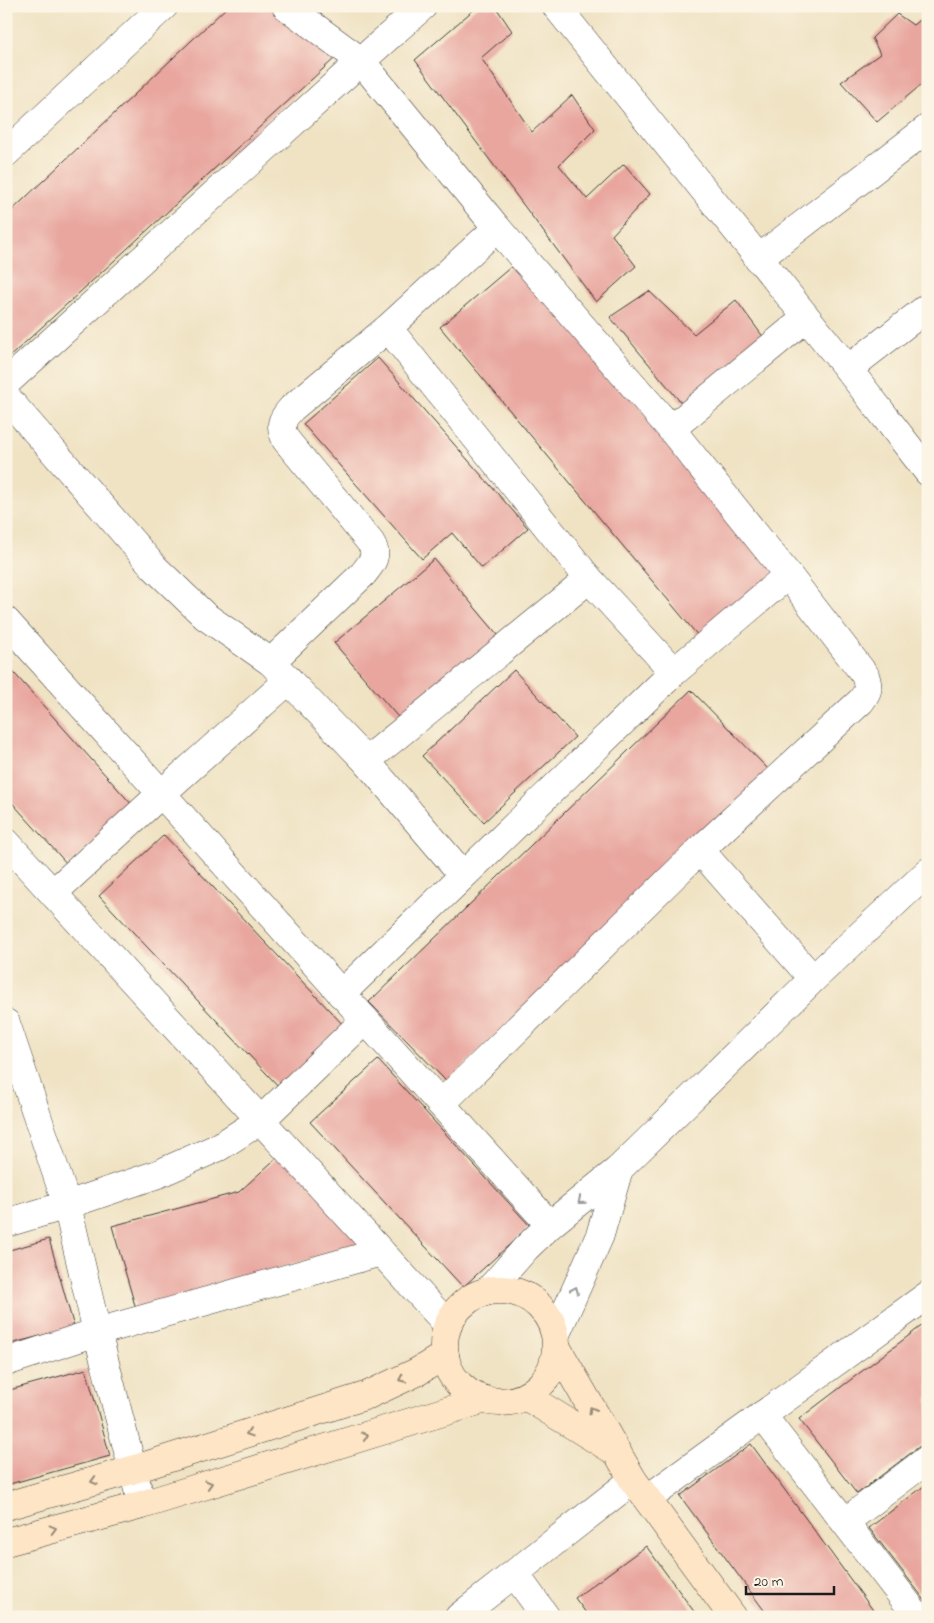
<svg xmlns="http://www.w3.org/2000/svg" width="934" height="1623" font-family="'Indie Flower',sans-serif">
<rect width="100%" height="100%" fill="#fcf5e5"/>
<filter id="ink" filterUnits="userSpaceOnUse"><feTurbulence type="fractalNoise" baseFrequency=".02" numOctaves="2"/><feDisplacementMap in="SourceGraphic" scale="10" xChannelSelector="R" yChannelSelector="G"/><feConvolveMatrix kernelMatrix="1 2 1 2 8 2 1 2 1" color-interpolation-filters="sRGB"/></filter>
<filter id="wash" filterUnits="userSpaceOnUse"><feTurbulence type="fractalNoise" baseFrequency=".0096" numOctaves="4" result="noise"/><feDisplacementMap in="SourceGraphic" scale="20" xChannelSelector="R" yChannelSelector="G"/><feGaussianBlur stdDeviation="1.12" result="paint"/><feColorMatrix in="noise" values="0 0 0 0 0 0 0 0 0 0 0 0 0 0 0 0 0 1.4 0 .05"/><feComposite in="paint" operator="in"/></filter>
<g filter="url(#wash)">
<rect width="100%" height="100%" fill="#f0e3c4"/>
<g id="blocks">
<g fill="#e8a69f">
<path d="M228,6h40l67,52 -329,302v-144z"/>
<path d="M478,6h17l17,25 -31,27 51,74 40,-37 23,34 -36,36 28,34 37,-35 26,30 -38,41 24,31 -40,36 -181,-242z"/>
<path d="M928,13v66l-51,43 -36,-40 39,-28 -8,-16 25,-24 16,11z"/>
<path d="M518,261l260,311 -79,65 -259,-310z"/>
<path d="M649,291l45,43 42,-34 28,38 -82,66 -72,-87z"/>
<path d="M378,358l150,170 -46,40 -30,-35 -30,26 -119,-135z"/>
<path d="M434,559l69,82 -99,83 -70,-81z"/>
<path d="M6,664l128,143 -66,58 -62,-69z"/>
<path d="M514,670l61,67 -91,85 -62,-66z"/>
<path d="M691,690l78,80 -322,312 -78,-80z"/>
<path d="M164,835l183,194 -65,61 -183,-194z"/>
<path d="M378,1060l152,166 -67,61 -153,-165z"/>
<path d="M282,1153l82,91 -228,65 -24,-83 127,-34z"/>
<path d="M49,1239l25,88 -68,18v-94z"/>
<path d="M928,1321v119l-71,54 -58,-75z"/>
<path d="M86,1369l24,87 -104,29v-94z"/>
<path d="M751,1444l127,173h-109l-89,-121z"/>
<path d="M928,1483v120h-1l-58,-75z"/>
<path d="M646,1546l52,71h-109l-14,-19z"/>
</g>
</g>
</g>
<g filter="url(#ink)">
<use href="#blocks" fill-opacity="0" stroke="#3c3a35" stroke-width="1"/>
<g fill="none" stroke-linecap="round" stroke-linejoin="round">
<defs>
<g id="street">
<path d="M286,6l75,55 136,167 174,201 117,146 77,100c4,13 4,15 -4,26l-161,149 -259,254"/>
<path d="M556,6l292,363 80,103"/>
<path d="M6,153l158,-147"/>
<path d="M758,259l170,-131"/>
<path d="M388,328l201,251 85,93"/>
<path d="M848,369l80,-62"/>
<path d="M6,383l355,-322 62,-55"/>
<path d="M6,397l148,170 51,49 66,46 95,99 97,114"/>
<path d="M671,429l135,-111"/>
<path d="M6,621l544,604"/>
<path d="M271,662l92,-88c8,-10 16,-18 8,-31l-85,-103c-7,-15 -5,-20 6,-32l96,-80 109,-100"/>
<path d="M366,761l223,-182"/>
<path d="M6,842l442,483"/>
<path d="M700,850l113,129"/>
<path d="M53,893l108,-99 128,-114"/>
<path d="M341,994l333,-322 114,-97"/>
<path d="M6,1023l61,182 30,127 45,173"/>
<path d="M6,1223l61,-18 91,-31 61,-27 42,-27 104,-100"/>
<path d="M488,1291l38,-43 24,-23 69,-56 194,-190 115,-107"/>
<path d="M556,1334l44,-99 19,-66"/>
<path d="M6,1362l91,-30 284,-80"/>
<path d="M762,1415l156,202"/>
<path d="M647,1499l281,-204"/>
<path d="M845,1522l83,-63"/>
<path d="M515,1574l31,43"/>
<path d="M459,1617l174,-137"/>
</g>
<g id="secondary">
<circle cx="500" cy="1346" r="56"/>
<path d="M557,1348l76,132 100,137"/>
<path d="M527,1397l86,53"/>
<path d="M6,1506l126,-36 236,-75 49,-23 28,-17"/>
<path d="M6,1542l136,-37 340,-105"/>
</g>
</defs>
<use href="#street" stroke="#3c3a35" stroke-width="29"/>
<use href="#secondary" stroke="#3c3a35" stroke-width="29"/>
<use href="#street" stroke="#fff" stroke-width="28"/>
<use href="#secondary" stroke="#fde5c5" stroke-width="28"/>
</g>
<defs><path id="oneway-chevron" d="M-2-3.5L2.5 0L-2 3.5" fill="none" stroke-width="1.6" stroke-linecap="round" stroke-linejoin="round" transform="scale(1.25)"/></defs>
<g stroke="#999">
<use href="#oneway-chevron" transform="translate(581 1201) rotate(140)"/>
<use href="#oneway-chevron" transform="translate(575 1290) rotate(-66)"/>
</g>
<g stroke="#988b79">
<use href="#oneway-chevron" transform="translate(402 1379) rotate(155)"/>
<use href="#oneway-chevron" transform="translate(592 1410) rotate(-120)"/>
<use href="#oneway-chevron" transform="translate(249 1433) rotate(162)"/>
<use href="#oneway-chevron" transform="translate(365 1436) rotate(-17)"/>
<use href="#oneway-chevron" transform="translate(94 1481) rotate(164)"/>
<use href="#oneway-chevron" transform="translate(209 1484) rotate(-17)"/>
<use href="#oneway-chevron" transform="translate(53 1529) rotate(-15)"/>
</g>
</g>
<rect width="934" height="1623" fill="none" stroke="#fcf5e5" stroke-width="25"/>
<path d="M746 1586v8h88v-8" fill="none" stroke="#1c1c1c" stroke-width="2.5"/>
<text x="754" y="1586" font-size="15" fill="#1c1c1c" stroke="#fcf5e5" stroke-width="4" paint-order="stroke">20 m</text>
</svg>
